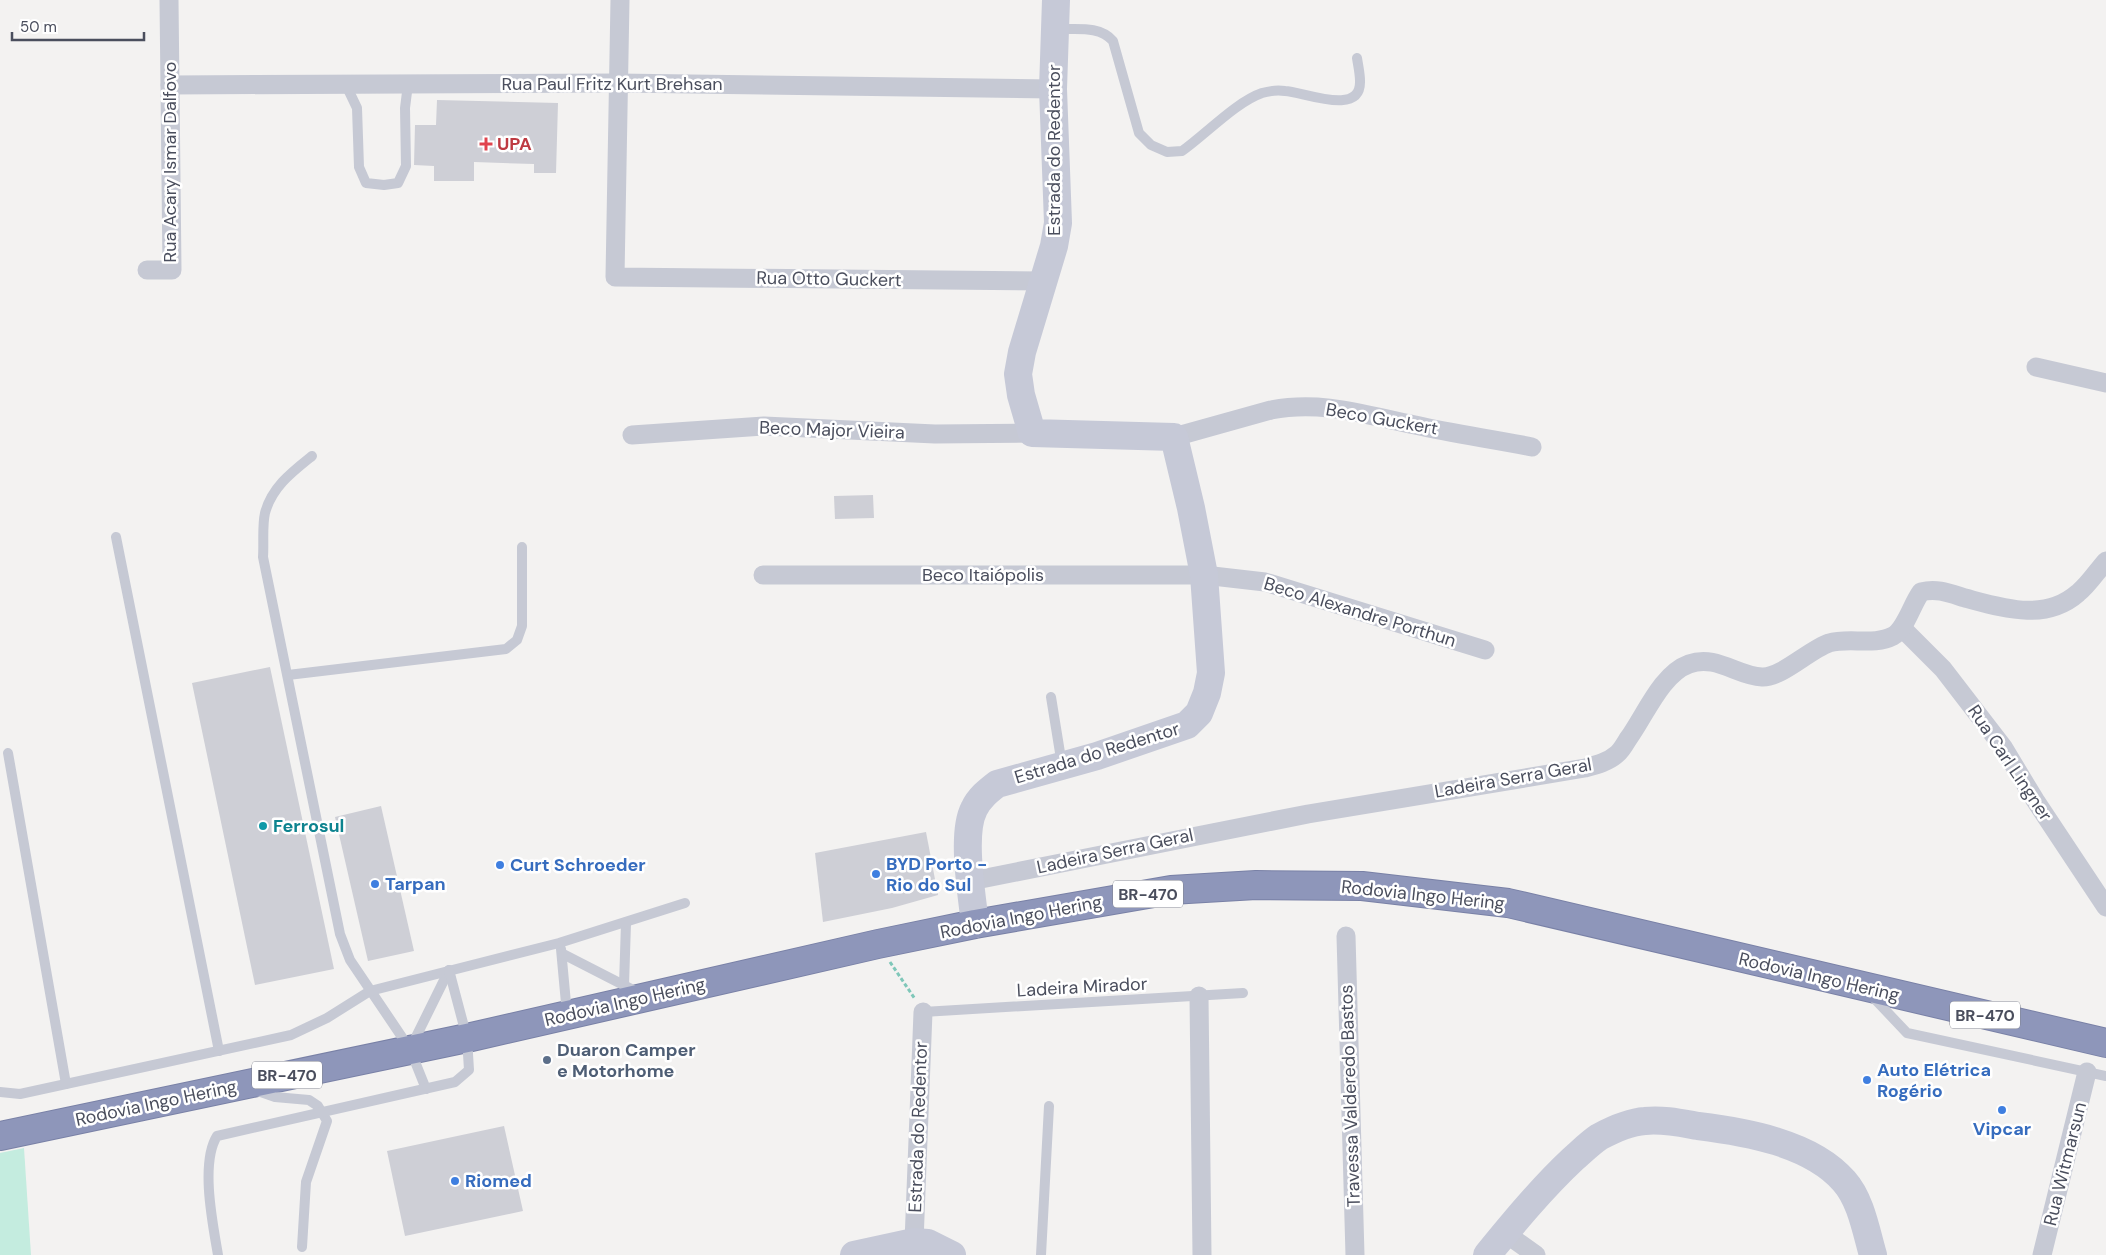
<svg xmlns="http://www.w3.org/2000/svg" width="2106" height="1255" font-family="'DM Sans',sans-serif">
<rect width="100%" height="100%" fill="#f3f2f1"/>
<path fill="#c4ecdf" d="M24,1148l7,107h-31v-102z"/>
<g fill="#cecfd6">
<path d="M437,100l121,3 -2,70h-22v-9l-60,-2v19h-40v-15l-20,-1 1,-40h21z"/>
<path d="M873,495l1,23 -39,1 -1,-23z"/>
<path d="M270,667l64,302 -79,16 -63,-302z"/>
<path d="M381,806l33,145 -46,10 -33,-144z"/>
<path d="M926,832l12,63 -46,13 -69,14 -8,-69z"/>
<path d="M504,1126l19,85 -118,25 -18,-85z"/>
</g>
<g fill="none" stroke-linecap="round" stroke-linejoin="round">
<defs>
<path id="highway" d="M0,1136l467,-98 411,-94 97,-20 196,-34 85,-5 106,1 146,17 598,140"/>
</defs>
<use href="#highway" stroke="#7981a6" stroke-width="30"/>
<path stroke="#7fc7b9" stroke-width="3" stroke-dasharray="4 2.5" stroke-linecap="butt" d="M890,962l25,37"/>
<g stroke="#c6c9d4" stroke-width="10">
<path d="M1056,29c20,1 43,-4 57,12l26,92 12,12 16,7 15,-1c24,-17 54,-49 80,-58 7,-2 16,-3 23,-2 19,1 76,26 75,-10 0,-8 -2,-16 -3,-23"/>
<path d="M346,85l11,23 2,59 7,16 18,2 14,-2 8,-17 -1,-58 3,-24"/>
<path d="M312,456c-20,16 -40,31 -47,57 -3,13 -1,30 -2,44l77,377 10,26 60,89 16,40"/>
<path d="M116,537l103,514"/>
<path d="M288,675l218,-26 11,-9 5,-14v-79"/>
<path d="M1051,697l11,68"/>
<path d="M8,753l58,331"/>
<path d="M561,949l6,65"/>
<path d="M563,954l78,40"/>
<path d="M624,985l2,-62"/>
<path d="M1871,995l36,38 199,43"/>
<path d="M923,1012l320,-19"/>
<path d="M412,1045l37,-75"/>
<path d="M255,1090l20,7 34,3 9,6 9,15 -21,61 -4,65"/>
<path d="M0,1092l20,2 271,-59 36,-17 43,-27 189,-48 126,-40"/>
<path d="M218,1255c-5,-30 -18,-92 -1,-119l238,-54 14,-12 -2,-32 -18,-68"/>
<path d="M1041,1255l8,-149"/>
</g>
<g stroke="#c6c9d4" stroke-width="19">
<path d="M620,0l-5,277 428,4"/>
<path d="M170,85l448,-2 435,6"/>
<path d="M147,270h25l-3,-270"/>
<path d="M2036,367l70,16"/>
<path d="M632,435l132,-9 171,8 97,-1"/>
<path d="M1174,437l97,-27c51,-10 94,5 144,15 39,9 78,14 117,22"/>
<path d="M763,575h441l61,7 220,68"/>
<path d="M1902,628l41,41 60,78 32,53 71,107"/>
<path d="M971,881l337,-67 277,-46c11,-3 23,-6 32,-14 4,-3 8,-10 11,-15 17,-23 33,-65 61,-75 27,-10 48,12 73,13 19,1 47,-27 67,-34 20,-6 45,3 64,-7 12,-6 19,-32 28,-44 16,-4 28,1 44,6 38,10 80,24 113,-5 11,-9 19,-22 28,-32"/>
<path d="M1346,936l9,319"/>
<path d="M1199,996l3,259"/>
<path d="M1505,1233l31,22"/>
<path d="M914,1242l9,-230"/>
<path d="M2042,1255l45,-183"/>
</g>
<g stroke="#c6c9d7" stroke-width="28">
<path d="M975,924c-3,-29 -14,-90 -1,-115 5,-11 14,-18 23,-25l100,-28 90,-31 12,-12 8,-20 4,-20 -7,-98 -13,-67 -17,-71 -142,-4 -11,-38 -3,-21 4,-22 32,-106 4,-23 -5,-134 3,-89"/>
<path d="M854,1255l60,-13 14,1 24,12"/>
<path d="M1487,1255c27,-33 55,-67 86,-96 8,-7 17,-16 26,-22 13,-7 31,-15 46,-16 18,-2 36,2 53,5 48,6 113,17 146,55 17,19 22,50 29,74"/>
</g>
<use href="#highway" stroke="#8e96ba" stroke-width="28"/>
</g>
<path fill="#e0444e" stroke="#fff" stroke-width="2" d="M483.5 136.5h5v5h5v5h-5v5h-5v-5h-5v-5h5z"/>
<circle fill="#0f9aa8" stroke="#fff" stroke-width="2" cx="263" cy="826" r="5"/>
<g fill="#3f7fe0" stroke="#fff" stroke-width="2">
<circle cx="500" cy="865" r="5"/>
<circle cx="876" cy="874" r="5"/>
<circle cx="375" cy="884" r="5"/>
<circle cx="1867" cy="1080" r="5"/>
<circle cx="2002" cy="1110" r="5"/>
<circle cx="455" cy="1181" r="5"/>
</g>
<circle fill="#5c6f8a" stroke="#fff" stroke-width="2" cx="547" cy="1060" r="5"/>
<g text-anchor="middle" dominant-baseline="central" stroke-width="5" stroke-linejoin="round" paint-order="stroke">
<g fill="#fff" stroke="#80838e" stroke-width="1">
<rect x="1113" y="880.5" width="70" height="27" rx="4"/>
<rect x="1950" y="1001.5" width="70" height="27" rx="4"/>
<rect x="252" y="1061.5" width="70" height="27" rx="4"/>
</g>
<g font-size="16" font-weight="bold" fill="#4a4e5d">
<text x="1148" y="894">BR-470</text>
<text x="1985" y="1015">BR-470</text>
<text x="287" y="1075">BR-470</text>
</g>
<g font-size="18" fill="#4a4e5d" stroke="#fff">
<text x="612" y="84">Rua Paul Fritz Kurt Brehsan</text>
<text transform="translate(1054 150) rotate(-90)">Estrada do Redentor</text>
<text transform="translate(170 162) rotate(-90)">Rua Acary Ismar Dalfovo</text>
<text transform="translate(829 279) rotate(1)">Rua Otto Guckert</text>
<text transform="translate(1382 419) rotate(10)">Beco Guckert</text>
<text transform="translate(832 430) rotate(2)">Beco Major Vieira</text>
<text x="983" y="575">Beco Itaiópolis</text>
<text transform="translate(1360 612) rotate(17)">Beco Alexandre Porthun</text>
<text transform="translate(1097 753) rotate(-17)">Estrada do Redentor</text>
<text transform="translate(2010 763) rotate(56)">Rua Carl Lingner</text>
<text transform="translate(1513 778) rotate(-10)">Ladeira Serra Geral</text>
<text transform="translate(1115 851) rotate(-12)">Ladeira Serra Geral</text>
<text transform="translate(1423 895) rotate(6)">Rodovia Ingo Hering</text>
<text transform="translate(1021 917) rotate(-11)">Rodovia Ingo Hering</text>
<text transform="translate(1819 977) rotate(13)">Rodovia Ingo Hering</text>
<text transform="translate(1082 987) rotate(-3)">Ladeira Mirador</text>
<text transform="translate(625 1002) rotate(-13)">Rodovia Ingo Hering</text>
<text transform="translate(1350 1096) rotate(-92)">Travessa Valderedo Bastos</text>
<text transform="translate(156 1103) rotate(-12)">Rodovia Ingo Hering</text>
<text transform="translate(918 1127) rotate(-88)">Estrada do Redentor</text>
<text transform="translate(2065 1164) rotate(-76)">Rua Witmarsun</text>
</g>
<g font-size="18" font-weight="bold" fill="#be3a42" stroke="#fff" text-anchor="start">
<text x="497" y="144">UPA</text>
</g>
<g font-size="18" font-weight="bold" fill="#0d838f" stroke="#fff" text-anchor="start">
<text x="273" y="826">Ferrosul</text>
</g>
<g font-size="18" font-weight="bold" fill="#366cbe" stroke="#fff" text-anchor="start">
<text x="886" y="864">BYD Porto -<tspan x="886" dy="21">Rio do Sul</tspan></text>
<text x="510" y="865">Curt Schroeder</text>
<text x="385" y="884">Tarpan</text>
<text x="1877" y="1070">Auto Elétrica<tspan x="1877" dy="21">Rogério</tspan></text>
<text x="2002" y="1129" text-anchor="middle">Vipcar</text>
<text x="465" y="1181">Riomed</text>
</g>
<g font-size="18" font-weight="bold" fill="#4e5e75" stroke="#fff" text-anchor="start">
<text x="557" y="1050">Duaron Camper<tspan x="557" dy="21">e Motorhome</tspan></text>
</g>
</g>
<path d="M12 32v8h132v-8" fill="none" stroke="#4a4e5d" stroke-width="2.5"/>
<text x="20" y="32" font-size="15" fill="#4a4e5d" stroke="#ffffff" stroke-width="4" paint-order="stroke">50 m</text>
</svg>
